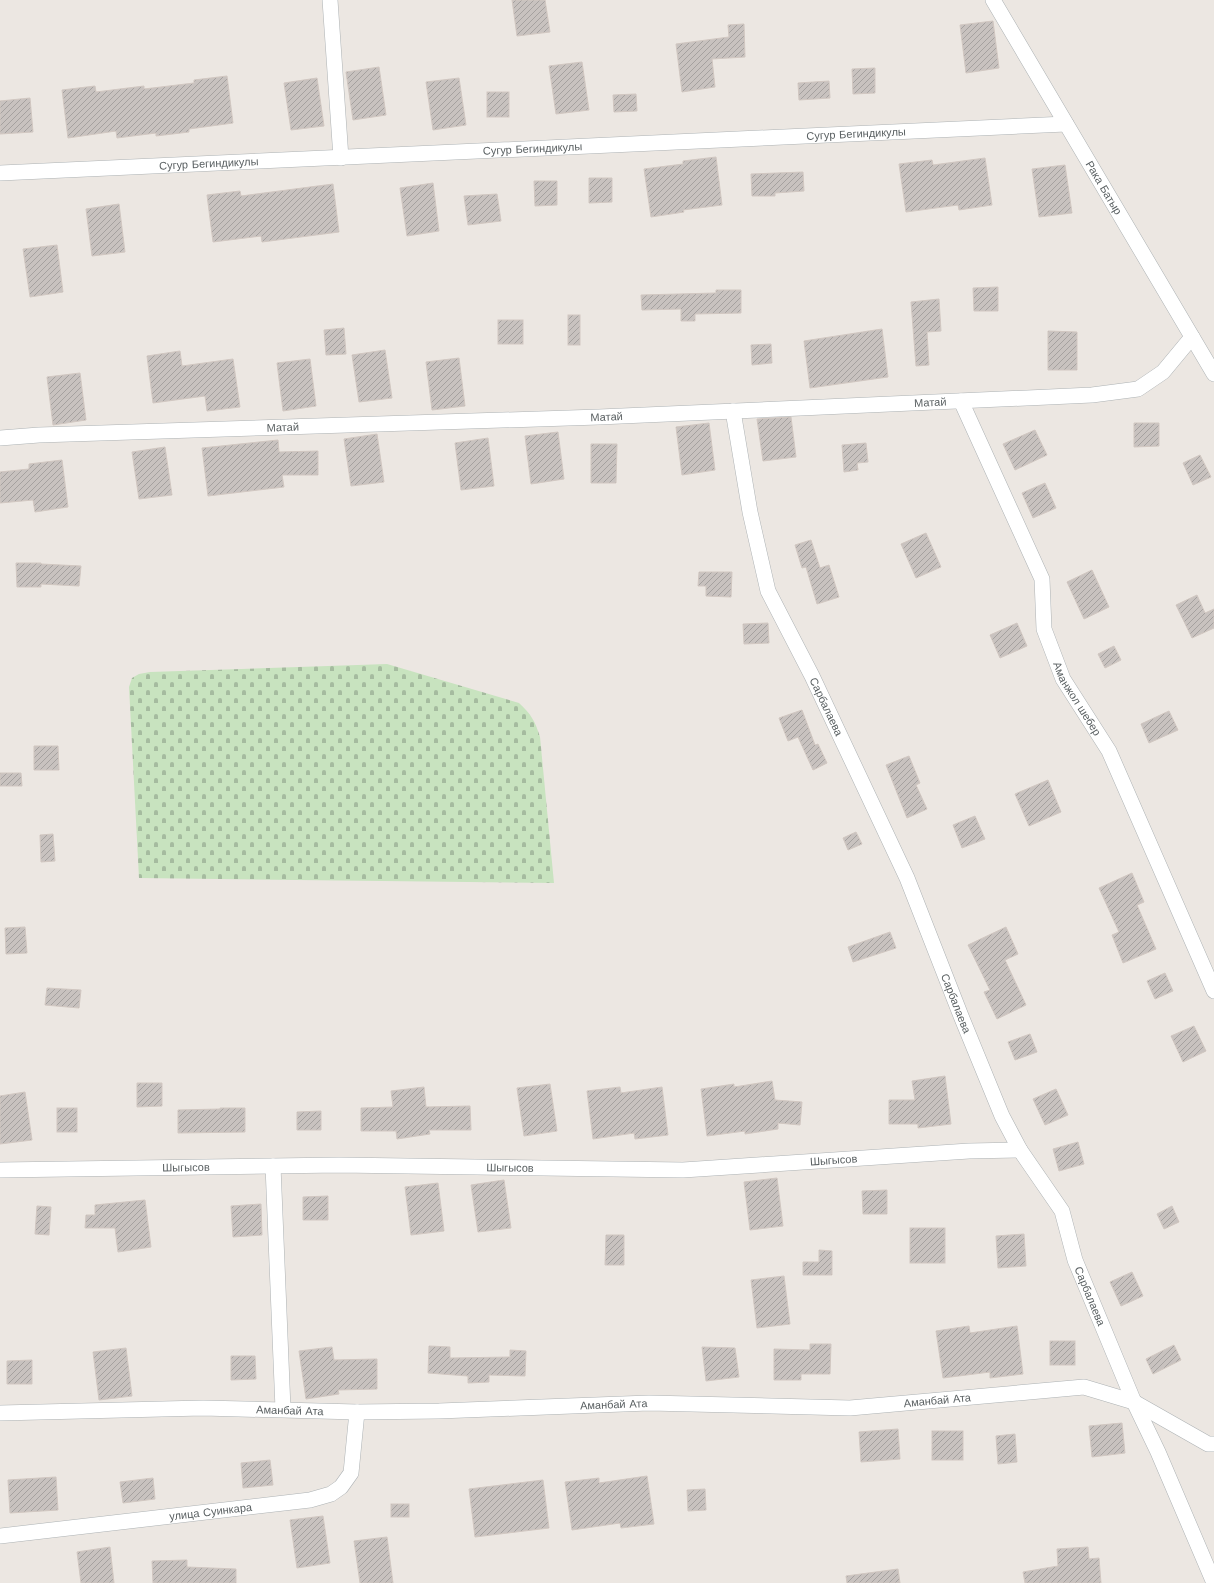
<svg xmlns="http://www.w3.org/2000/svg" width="1214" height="1583" font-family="'Work Sans',sans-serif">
<defs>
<pattern id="cemetery-stones" width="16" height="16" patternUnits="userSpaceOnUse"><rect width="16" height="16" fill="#c8e3bf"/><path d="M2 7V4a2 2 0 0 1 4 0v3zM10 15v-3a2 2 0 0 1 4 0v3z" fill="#a5bb9f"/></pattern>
<pattern id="building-hatch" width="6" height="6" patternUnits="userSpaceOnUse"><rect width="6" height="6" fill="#c8c2bf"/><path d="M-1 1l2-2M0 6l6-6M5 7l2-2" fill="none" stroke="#a5a19f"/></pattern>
</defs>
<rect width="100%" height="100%" fill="#ece7e2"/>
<path fill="url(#cemetery-stones)" d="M387,664l132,39c12,11 16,18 21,34l14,146 -415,-5 -10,-191 3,-9 7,-4 11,-2z"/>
<g fill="url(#building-hatch)" stroke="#d1c7c1">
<path d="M512,0h33l5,32 -33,4z"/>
<path d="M993,21l6,47 -33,5 -6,-48z"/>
<path d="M744,24l1,33 -33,2 3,28 -33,5 -6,-48 53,-7 -1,-12z"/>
<path d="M582,62l7,48 -33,4 -7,-48z"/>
<path d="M379,67l7,48 -33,5 -7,-48z"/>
<path d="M875,68v25l-22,1 -1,-25z"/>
<path d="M227,76l6,47 -44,6v3l-33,4v-3l-39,5 -1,-7 -48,7 -6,-48 33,-4 1,6 48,-6v3l50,-6v-3z"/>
<path d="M317,78l7,48 -33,4 -7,-47z"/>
<path d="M459,78l7,47 -33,5 -7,-48z"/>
<path d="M829,81l1,17 -31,2 -1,-17z"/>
<rect x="487" y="92" width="22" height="25"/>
<path d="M636,94l1,17 -23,1 -1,-17z"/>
<path d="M30,98l3,34 -33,2v-33z"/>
<path d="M716,157l6,48 -39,5 1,2 -33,5 -7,-48 39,-5v-3z"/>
<path d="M985,158l7,47 -33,5 -1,-5 -52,7 -7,-48 33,-4 1,5z"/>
<path d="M1065,165l7,48 -33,4 -7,-48z"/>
<path d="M803,172l1,19 -29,2v3h-23l-1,-22z"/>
<path d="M589,178h23v24l-23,1z"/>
<path d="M534,181h23v24l-22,1z"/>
<path d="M433,183l6,48 -32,5 -7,-48z"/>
<path d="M333,184l6,48 -77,10 -1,-6 -48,6 -6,-47 33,-4 1,5z"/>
<path d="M497,194l4,27 -33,4 -4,-29z"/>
<path d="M119,204l6,48 -33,4 -6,-47z"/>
<path d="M57,245l6,47 -33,5 -7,-48z"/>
<path d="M998,287v24h-24l-1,-23z"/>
<path d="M716,290h25v23l-46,1v7h-14v-12l-39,1 -1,-15 75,-2z"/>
<path d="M939,299l2,32 -14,1 2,33 -13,1 -5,-64z"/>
<rect x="568" y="315" width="12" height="30"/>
<rect x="498" y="320" width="25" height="24"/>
<path d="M344,328l2,26 -20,1 -2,-25z"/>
<path d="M882,329l6,48 -78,11 -6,-47z"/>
<path d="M1048,331l29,1v38h-29z"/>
<path d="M771,344l1,19 -20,2 -1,-20z"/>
<path d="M385,350l7,48 -33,4 -7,-47z"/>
<path d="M180,351l2,15 51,-7 7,48 -33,4 -2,-15 -52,7 -6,-47z"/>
<path d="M459,358l6,48 -33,4 -6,-48z"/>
<path d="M310,359l6,47 -33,5 -6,-48z"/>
<path d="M80,373l6,47 -33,5 -6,-48z"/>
<path d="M791,417l5,40 -33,4 -6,-42z"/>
<path d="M709,423l6,47 -33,5 -6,-48z"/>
<path d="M1134,423h25v23l-25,1z"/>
<path d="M1035,430l12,25 -32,15 -12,-26z"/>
<path d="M558,432l6,47 -33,5 -6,-48z"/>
<path d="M377,434l7,48 -33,4 -7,-47z"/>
<path d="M488,438l6,48 -33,4 -6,-47z"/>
<path d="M278,440l1,12 39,-1v24h-36l2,12 -76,9 -6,-48z"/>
<path d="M866,443l2,19 -11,1 1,7 -14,2 -2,-27z"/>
<path d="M591,444h26l-1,39h-25z"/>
<path d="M165,447l7,48 -33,4 -7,-47z"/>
<path d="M1200,455l11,22 -18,8 -10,-22z"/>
<path d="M62,460l6,47 -33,5 -2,-12 -33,3v-31l29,-3v-5z"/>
<path d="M1045,483l11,25 -23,10 -11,-25z"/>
<path d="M926,533l15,34 -25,11 -15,-34z"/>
<path d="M811,540l9,28 9,-3 10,32 -22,7 -11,-37 -4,1 -7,-23z"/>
<path d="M16,563h25v1l40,2 -2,20 -38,-2v3h-24z"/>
<path d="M1092,570l17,37 -25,12 -17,-37z"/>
<path d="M699,572h33l-1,25 -25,-1v-10h-8z"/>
<path d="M1197,595l8,18 9,-4v19l-22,10 -16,-33z"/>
<path d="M768,623l1,20 -25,1 -1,-20z"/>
<path d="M1017,623l10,23 -27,12 -10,-23z"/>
<path d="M1114,646l7,14 -16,8 -7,-14z"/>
<path d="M802,710l13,35 3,-1 9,19 -14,7 -15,-33 -10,4 -9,-23z"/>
<path d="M1169,711l9,19 -29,13 -8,-19z"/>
<path d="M34,746h24l1,24h-25z"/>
<path d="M909,756l11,27 -4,2 11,24 -20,9 -21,-53z"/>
<path d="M0,773h21l1,13h-22z"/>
<path d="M1048,780l13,32 -32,14 -14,-32z"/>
<path d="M975,816l10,23 -23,9 -9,-23z"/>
<path d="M856,832l6,12 -14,6 -5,-12z"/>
<path d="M53,834l2,27 -14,1 -1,-27z"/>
<path d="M1132,873l12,29 -7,3 19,44 -33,14 -11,-28 7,-3 -20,-44z"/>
<path d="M25,927l2,26 -21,1 -1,-26z"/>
<path d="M1006,927l12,27 -13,6 21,45 -29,14 -13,-27 6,-2 -22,-45z"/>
<path d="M890,932l6,16 -43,14 -5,-15z"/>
<path d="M1165,973l8,18 -18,8 -8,-18z"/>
<path d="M47,988l34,2 -2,18 -34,-3z"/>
<path d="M1194,1026l12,25 -23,11 -12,-26z"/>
<path d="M1030,1034l7,18 -22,8 -7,-18z"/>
<path d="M945,1076l6,48 -33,4v-4h-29v-24h26l-3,-19z"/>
<path d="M772,1081l3,19 27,2 -2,23 -22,-2v6l-33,5v-3l-38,5 -6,-47 33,-5v3z"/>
<path d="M137,1083h25v23l-25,1z"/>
<path d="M550,1084l7,47 -33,5 -7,-48z"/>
<path d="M424,1087l2,20 44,-1 1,24h-42l1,4 -33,5 -1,-8h-35v-23l32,-1 -2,-16z"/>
<path d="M620,1087l1,6 41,-6 6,48 -33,4 -1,-6 -41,6 -6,-48z"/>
<path d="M1056,1089l12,26 -23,10 -12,-26z"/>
<path d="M25,1092l7,48 -32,4v-48z"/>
<rect x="57" y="1108" width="20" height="24"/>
<path d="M220,1108h25v24l-67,1v-23l42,-1z"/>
<path d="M321,1111v19h-24v-18z"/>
<path d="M1078,1142l6,22 -25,7 -6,-22z"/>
<path d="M777,1178l6,48 -33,4 -6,-48z"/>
<path d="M504,1180l7,48 -33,4 -7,-47z"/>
<path d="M438,1183l6,48 -33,4 -6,-48z"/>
<path d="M887,1190v24h-24l-1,-23z"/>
<path d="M328,1196v24h-25v-23z"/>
<path d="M145,1200l6,47 -33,5 -3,-24h-30l1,-13h9v-10z"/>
<path d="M261,1204l1,31 -29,2 -2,-31z"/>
<path d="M37,1206l14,1 -2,28 -14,-1z"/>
<path d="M1172,1206l7,16 -15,7 -7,-15z"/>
<rect x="910" y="1228" width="35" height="35"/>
<path d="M1024,1234l2,32 -28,2 -2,-32z"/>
<path d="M606,1235h18v30h-19z"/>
<path d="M819,1250l13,1v24h-29v-13h16z"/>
<path d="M1132,1272l11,24 -22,10 -11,-24z"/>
<path d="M784,1276l6,48 -33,4 -6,-48z"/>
<path d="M969,1326l1,7 47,-7 6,48 -33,4v-6l-47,6 -7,-47z"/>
<rect x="1050" y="1341" width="25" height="24"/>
<path d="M810,1344h21l-1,30h-29v6h-27v-31l36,1z"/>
<path d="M1174,1345l7,15 -28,14 -7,-15z"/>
<path d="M429,1346l21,1v11l60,-1v-7l16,1 -1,25 -36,-1v7l-21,1v-7l-40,-3z"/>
<path d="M332,1347l2,13 43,-1v30l-39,1 1,4 -33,5 -7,-48z"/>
<path d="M702,1347l33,1 4,29 -33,4z"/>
<path d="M126,1348l6,48 -33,4 -6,-48z"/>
<path d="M231,1356h24l1,23 -25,1z"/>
<path d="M32,1360v24h-25v-23z"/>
<path d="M1122,1423l3,30 -33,4 -3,-31z"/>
<path d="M898,1429l2,30 -39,3 -2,-30z"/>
<rect x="932" y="1431" width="31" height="29"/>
<path d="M1015,1434l2,28 -19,2 -2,-28z"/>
<path d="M270,1460l3,25 -30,3 -2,-25z"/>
<path d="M647,1476l7,48 -33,4 -1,-5 -48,7 -7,-48 34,-4v5z"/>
<path d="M56,1477l2,33 -48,3 -2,-33z"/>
<path d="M153,1478l2,21 -32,4 -3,-21z"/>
<path d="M543,1480l6,48 -74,9 -6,-48z"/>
<path d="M705,1489l1,21 -18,1 -1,-21z"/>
<rect x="391" y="1504" width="18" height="13"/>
<path d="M323,1516l7,47 -33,5 -7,-48z"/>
<path d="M387,1537l6,46h-33l-6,-42z"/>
<path d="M110,1547l4,36h-33l-4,-31z"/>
<path d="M1088,1547l1,12 10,-1 2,25h-76l-2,-11 35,-6 -1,-17z"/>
<path d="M187,1560v7l49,2v14h-83l-1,-22z"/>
<path d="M898,1569l2,14h-53l-1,-7z"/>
</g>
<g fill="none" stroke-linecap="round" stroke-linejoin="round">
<defs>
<g id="street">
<path d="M330,0l11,158"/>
<path id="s1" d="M993,0l221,374"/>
<path id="s2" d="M0,173l1066,-49"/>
<path id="s3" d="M961,401l81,178 2,50 19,50 46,72 105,240"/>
<path id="s4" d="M733,411l17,101 18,79 44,85 95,202 54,138 41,100 18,34 42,61 13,49 59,142 24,50 56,131"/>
<path id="s5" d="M0,438l39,-3 560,-18 493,-22 46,-6 25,-17 29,-35"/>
<path d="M273,1166l10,243"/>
<path id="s6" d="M0,1170l339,-5 344,5 286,-19 51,-1"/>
<path id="s7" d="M0,1413l203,-5 154,4 82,-1 210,-8 201,5 234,-21 50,15 74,42h6"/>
<path id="s8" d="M0,1536l310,-36 21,-6 10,-7 10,-14 6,-61"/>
</g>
</defs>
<use href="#street" stroke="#adb2b4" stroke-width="16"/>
<use href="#street" stroke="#fff" stroke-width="15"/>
</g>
<g text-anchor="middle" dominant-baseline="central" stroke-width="3" stroke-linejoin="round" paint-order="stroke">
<g font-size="11" fill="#5a6062" stroke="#fff">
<text stroke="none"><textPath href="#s2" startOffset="857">Сугур Бегиндикулы</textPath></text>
<text stroke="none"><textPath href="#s2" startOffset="533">Сугур Бегиндикулы</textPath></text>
<text stroke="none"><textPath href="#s2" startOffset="209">Сугур Бегиндикулы</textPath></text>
<text stroke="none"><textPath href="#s1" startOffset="218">Рака Батыр</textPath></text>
<text stroke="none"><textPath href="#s5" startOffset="931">Матай</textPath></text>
<text stroke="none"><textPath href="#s5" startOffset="607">Матай</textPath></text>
<text stroke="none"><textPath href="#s5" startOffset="283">Матай</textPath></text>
<text stroke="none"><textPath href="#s3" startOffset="323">Аманжол шебер</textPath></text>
<text stroke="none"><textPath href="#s4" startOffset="313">Сарбалаева</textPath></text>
<text stroke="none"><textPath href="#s4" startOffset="637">Сарбалаева</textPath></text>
<text stroke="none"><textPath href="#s6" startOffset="834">Шыгысов</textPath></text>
<text stroke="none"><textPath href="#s6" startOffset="186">Шыгысов</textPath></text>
<text stroke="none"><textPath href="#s6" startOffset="510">Шыгысов</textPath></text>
<text stroke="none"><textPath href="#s4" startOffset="961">Сарбалаева</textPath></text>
<text stroke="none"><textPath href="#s7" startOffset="938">Аманбай Ата</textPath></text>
<text stroke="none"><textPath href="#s7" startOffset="614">Аманбай Ата</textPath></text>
<text stroke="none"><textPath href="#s7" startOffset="290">Аманбай Ата</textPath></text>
<text stroke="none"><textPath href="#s8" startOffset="212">улица Суинкара</textPath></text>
</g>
</g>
</svg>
